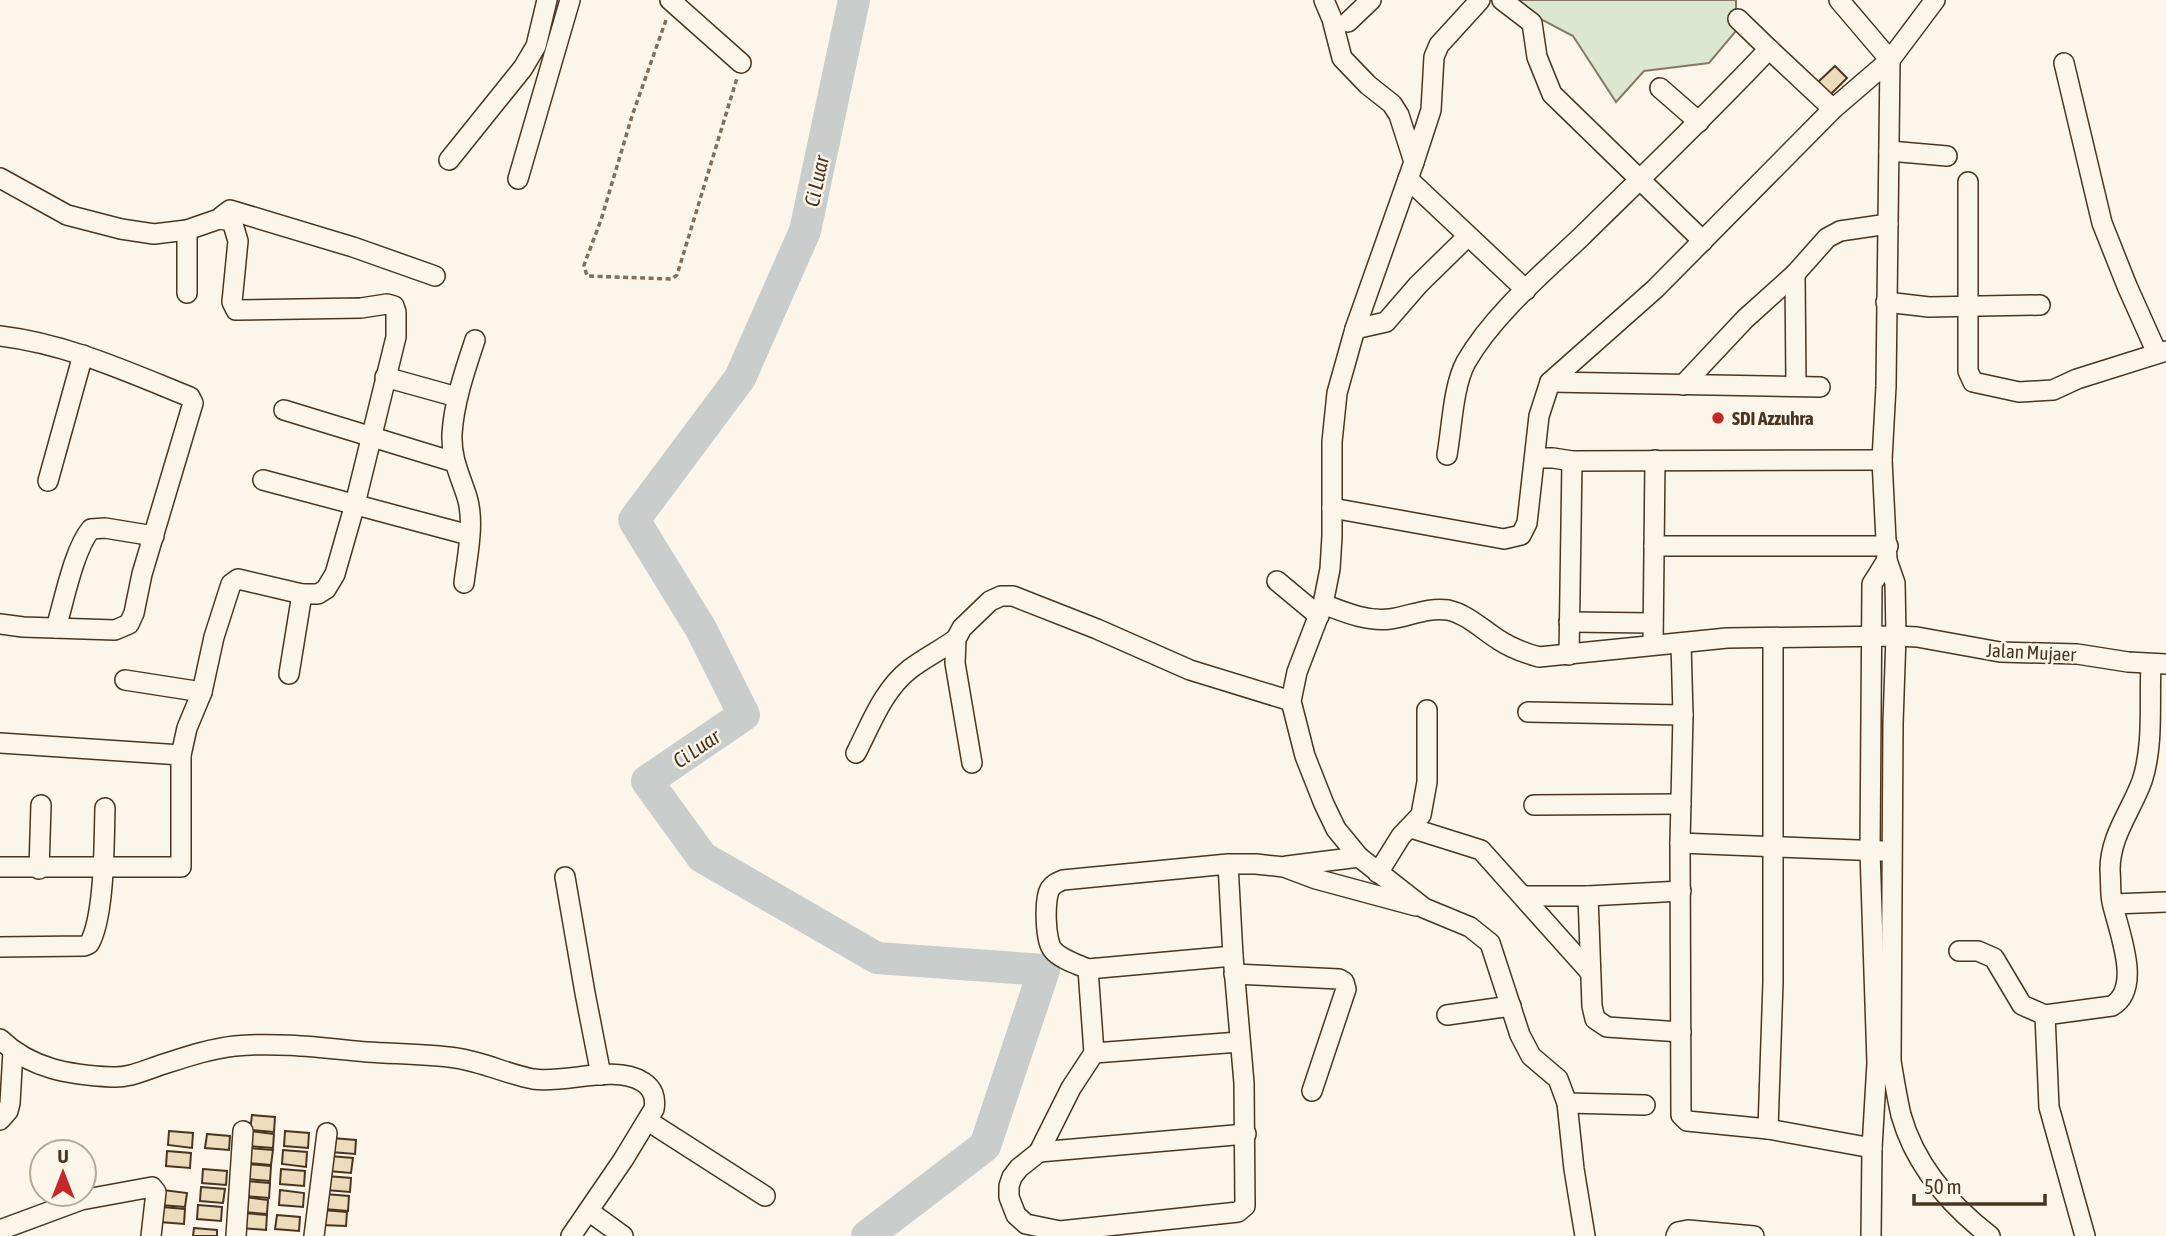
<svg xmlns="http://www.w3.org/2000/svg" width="2166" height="1236" font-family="'Asap Condensed',sans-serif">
<rect width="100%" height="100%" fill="#fbf6e9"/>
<path fill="#dce7d0" stroke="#887966" stroke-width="2" d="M1518,0h218v31l-27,32 -65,8 -28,31 -43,-66 -40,-21z"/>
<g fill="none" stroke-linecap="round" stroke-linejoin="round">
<path stroke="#c9cecd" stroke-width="32" d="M854,0l-49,231 -65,147 -106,142 67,109 43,86 -97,66 55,76 175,101 167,12 -59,176 -118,90"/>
</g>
<g fill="#ecdcbc" stroke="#4a3520" stroke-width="2">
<path d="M1835,66l12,12 -18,18 -12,-13z"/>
<path d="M252,1115l23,2 -1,15 -24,-2z"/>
<path d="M169,1131l24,2 -1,15 -24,-3z"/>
<path d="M250,1131l24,3 -1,14 -24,-2z"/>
<path d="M285,1131l24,2 -1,15 -24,-2z"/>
<path d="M207,1134l23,2 -1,14 -24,-2z"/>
<path d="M332,1138l24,2 -1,14 -24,-2z"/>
<path d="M249,1148l24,2 -2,15 -23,-2z"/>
<path d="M283,1150l24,2 -1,15 -24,-3z"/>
<path d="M167,1151l24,2 -1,15 -24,-2z"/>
<path d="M329,1156l24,2 -2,15 -23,-2z"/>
<path d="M247,1164l24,2 -1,15 -24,-2z"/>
<path d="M203,1169l24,2 -1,14 -24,-2z"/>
<path d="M281,1169l24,2 -1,15 -24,-2z"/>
<path d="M327,1176l24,2 -1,14 -24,-2z"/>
<path d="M246,1181l24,2 -1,15 -24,-2z"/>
<path d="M201,1187l24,2 -2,14 -23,-2z"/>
<path d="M163,1190l24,3 -2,14 -24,-2z"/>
<path d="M280,1190l24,3 -1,14 -24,-2z"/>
<path d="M325,1194l24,2 -1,15 -24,-2z"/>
<path d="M245,1197l23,3 -1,14 -24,-2z"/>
<path d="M198,1205l24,2 -1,14 -24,-2z"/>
<path d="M162,1207l23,2 -1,15 -24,-2z"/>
<path d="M323,1210l24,2 -1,14 -24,-1z"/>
<path d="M243,1213l24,2 -1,15 -24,-2z"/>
<path d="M277,1215l23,2 -1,14 -24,-2z"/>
<path d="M194,1228l23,2v6h-24z"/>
</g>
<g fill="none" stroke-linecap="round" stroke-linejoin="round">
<defs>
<g id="minor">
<path d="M670,0l71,63"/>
<path d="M1324,0l8,19 10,39 26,27 24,19 7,11 15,47 -59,167 -18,64 -5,49v94l-2,33 -7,35 -26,68 -6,29 14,55 19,48 12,25 23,28 65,51 46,19 20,16 30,92 11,21 27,23 9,24 7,66 11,67"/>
<path d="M1502,0l30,23 5,34 15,37 151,147"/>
<path d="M1839,0l51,60 -4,326 -4,74 5,100 8,23 1,53 -3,87 -2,338c3,18 6,37 10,54 14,50 49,90 89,121"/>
<path d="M1738,19l31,30"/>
<path d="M1348,22l23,-22"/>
<path d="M2064,63l38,160 25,63 30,67"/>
<path d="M1660,88l39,34"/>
<path d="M1889,151l58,5"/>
<path d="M449,160l74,-92 13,-22 11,-46"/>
<path d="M1414,162l17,-52 3,-53 5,-12 41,-45"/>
<path d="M0,178l67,37 54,14 33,5 33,-4 32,-11 13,2 6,20 -6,61 4,8 125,-2 26,-4 7,2 2,6v25l-41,167 -20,70 -9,15 -8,5h-16l-64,-15 -7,5 -17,53 -12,55 -15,36 -6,27v112h-181"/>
<path d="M518,179l52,-179"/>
<path d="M1408,179l118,111"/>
<path d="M1968,182v189l5,11 46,10 34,-2 24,-11 89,-28"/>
<path d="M222,216l8,-6 123,37 82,29"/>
<path d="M187,230v63"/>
<path d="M1795,274l1,112"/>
<path d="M1886,302l43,5 111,-2"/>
<path d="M1355,329l31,-7 32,-37 50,-49"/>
<path d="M0,336c67,8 128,36 190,61l3,6 -51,171 -8,39 -5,11 -14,6 -92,-3 -23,-3"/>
<path d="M385,377l72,20"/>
<path d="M1550,382l270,5"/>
<path d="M1683,385l62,-66 50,-45 32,-36 13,-7 48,-7"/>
<path d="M284,410l170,52"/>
<path d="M1447,455c5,-28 6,-69 19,-93 27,-47 76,-88 115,-125 63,-62 127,-123 188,-188l64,60"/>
<path d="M1535,458h18l19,3 310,-1"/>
<path d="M263,480l206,55"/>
<path d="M48,481l35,-126"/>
<path d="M1332,508l172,31 17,-4 6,-12 12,-107 11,-34 105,-93 178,-180 57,-49 45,-60"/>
<path d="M1654,546h234"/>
<path d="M1277,581l42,35"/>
<path d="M464,583c3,-26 11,-60 3,-86 -7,-22 -16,-38 -15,-63 2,-32 13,-64 23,-94"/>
<path d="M1323,604c21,8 44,18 67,15 20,-3 38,-12 58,-9 19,4 35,20 51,30 12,8 26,13 40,17l188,-19 169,-2 21,1 83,15 77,2 51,8 38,2"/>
<path d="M1569,622l84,1"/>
<path d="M56,628c8,-27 18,-79 35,-99l14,-1 49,8"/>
<path d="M1681,643l2,72 -3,128 1,272 6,6 81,8 104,19"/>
<path d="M1653,645l2,-185"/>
<path d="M1569,655l3,-194"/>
<path d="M289,674l13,-80"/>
<path d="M125,680l77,12"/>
<path d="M1528,712l155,3"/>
<path d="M0,743l181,12"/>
<path d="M856,753c15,-29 27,-63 54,-84 14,-11 31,-19 46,-30"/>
<path d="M972,763l-17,-100 1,-24 6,-11 28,-27 11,-5h12l84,33 93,41 101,31"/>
<path d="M1534,805l147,-1"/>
<path d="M1411,828l70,22 109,122"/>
<path d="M1680,843l202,8"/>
<path d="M1228,864l5,92 11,127 1,123 -7,6 -178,19 -34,-7 -10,-9 -7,-18v-11l3,-9 7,-9 20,-16 32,-64 23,-35 -6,-84c-11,-5 -28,-10 -35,-19 -8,-8 -9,-51 -3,-61 3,-5 8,-7 13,-9l165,-16h28l28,3 32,12 100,27"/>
<path d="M1287,866l72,-9"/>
<path d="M39,869l2,-64"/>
<path d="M1378,873l23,-37 20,-21 6,-33v-72"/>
<path d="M565,877l20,116 16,82"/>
<path d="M1525,896h63l93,-5"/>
<path d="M1588,896l4,110 3,13 12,8 74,5"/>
<path d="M2113,904l53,-2"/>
<path d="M0,947l84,-1 5,-2c16,-27 15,-104 16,-136"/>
<path d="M1959,951h19l16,7 28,47 23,10 67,-9c31,-18 6,-76 0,-104 -2,-10 -1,-21 -2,-32 0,-34 21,-59 32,-89 12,-36 7,-80 9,-117"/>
<path d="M1088,969l145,-13"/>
<path d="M1234,974l105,5 5,3 2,7 -34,102"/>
<path d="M1447,1015l64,-9"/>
<path d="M2045,1015l4,92 36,129"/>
<path d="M0,1039c31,30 70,36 112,38 16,1 31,-6 46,-11 25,-8 50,-17 77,-20 44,-4 88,2 132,6 29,2 60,2 89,6 27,4 51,16 77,21 33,5 81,-15 110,3 10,6 13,16 11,27l-31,51 -52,76"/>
<path d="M1094,1053l145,-11"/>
<path d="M1567,1103l78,2"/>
<path d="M0,1120l8,-9 2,-8 3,-52"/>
<path d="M648,1121l117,75"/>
<path d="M1768,1129l5,-147v-344"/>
<path d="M1039,1152l207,-18"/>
<path d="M590,1212l33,24"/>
<path d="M0,1230l81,-30 71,-13 4,5 -5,44"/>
<path d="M236,1236l7,-105"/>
<path d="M314,1236l13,-103"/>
<path d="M1676,1236l2,-4 10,-2 66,6"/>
<path d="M1871,1236l1,-88 5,-85 -7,-212 2,-267 15,-24"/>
</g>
</defs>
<use href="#minor" stroke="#4a3520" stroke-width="22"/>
<path stroke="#7f6f5c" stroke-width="3.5" stroke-dasharray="5 3.5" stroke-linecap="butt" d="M666,20l-34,96 -31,104 -17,45 3,11 85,3 5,-4 60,-197"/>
<use href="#minor" stroke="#fbf6e9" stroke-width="19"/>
</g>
<circle fill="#c62828" stroke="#fbf6e9" stroke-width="2.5" cx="1718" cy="418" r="7"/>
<g text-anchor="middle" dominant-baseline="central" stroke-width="5" stroke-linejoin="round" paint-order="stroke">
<g font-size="19" font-weight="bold" fill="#4a3520" stroke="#fbf6e9" text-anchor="start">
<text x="1732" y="418">SDI Azzuhra</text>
</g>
<g font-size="19" fill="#4a3520" stroke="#fbf6e9">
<text transform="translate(2031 652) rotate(3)">Jalan Mujaer</text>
</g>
<g font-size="21" font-style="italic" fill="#4a3520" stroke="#fbf6e9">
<text transform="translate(816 181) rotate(-78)">Ci Luar</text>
<text transform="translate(696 748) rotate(-34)">Ci Luar</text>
</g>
</g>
<g transform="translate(63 1173)"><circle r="33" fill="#fbf6e9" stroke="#b4a999" stroke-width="2"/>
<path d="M0-5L12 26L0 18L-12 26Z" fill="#c62828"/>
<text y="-10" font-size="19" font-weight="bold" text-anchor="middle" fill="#4a3520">U</text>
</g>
<path d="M1914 1194v10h131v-10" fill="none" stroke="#4a3520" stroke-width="3.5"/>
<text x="1924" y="1194" font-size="21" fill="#4a3520" stroke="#fbf6e9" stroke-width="5" paint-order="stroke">50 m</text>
</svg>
